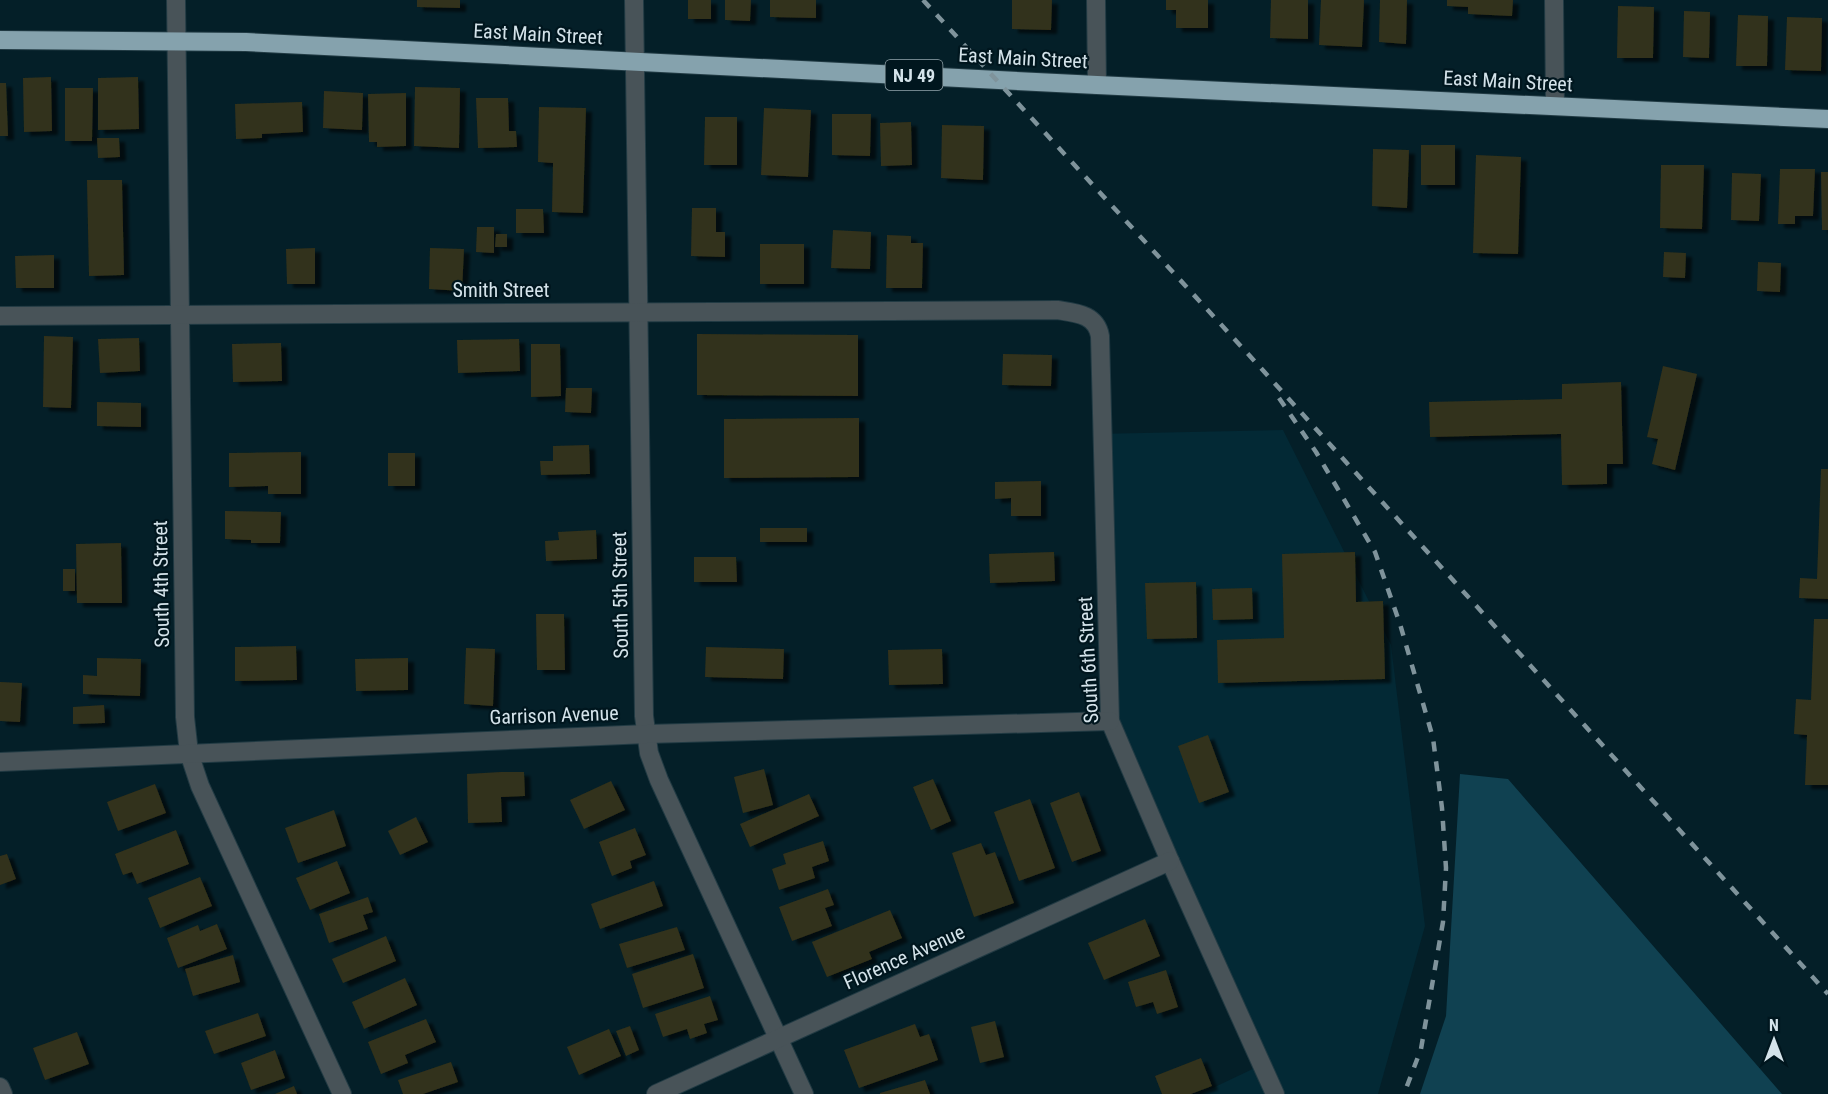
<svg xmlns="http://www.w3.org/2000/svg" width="1828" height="1094" font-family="'Roboto Condensed',sans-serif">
<defs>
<filter id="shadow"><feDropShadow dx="6" dy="4" stdDeviation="1.5" flood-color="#0009"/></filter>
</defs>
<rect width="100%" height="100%" fill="#041f28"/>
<path fill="#032935" d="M1283,430l108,215 34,281 -47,168h-178l59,-28 -153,-342 -10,-290z"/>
<path fill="#104151" d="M1460,774l48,5 274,315h-362l26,-78z"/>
<g fill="#33311a" filter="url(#shadow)">
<path d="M417,0h43v8l-43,-1z"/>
<rect x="688" y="0" width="23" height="19"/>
<path d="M725,0h26l-1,21 -25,-1z"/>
<path d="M770,0h46v18l-46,-1z"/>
<path d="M1012,0h40l-1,30 -39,-1z"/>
<path d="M1166,0h42v28h-32v-18h-10z"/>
<path d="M1271,0h37v39l-38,-1z"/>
<path d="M1321,0h43l-2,47 -43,-2z"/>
<path d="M1380,0h27l-1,44 -27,-2z"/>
<path d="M1447,0h66l-1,16 -44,-2v-7l-21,-1z"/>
<path d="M1618,6l36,1 -1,51h-36z"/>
<path d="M1684,11l26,1 -1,46 -26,-1z"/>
<path d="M1738,15l30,1 -1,50h-31z"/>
<path d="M1787,17l35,1 -1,53 -36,-1z"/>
<path d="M51,77l1,54 -28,1 -1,-54z"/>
<path d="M138,77l1,52 -41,1v-52z"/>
<path d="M0,83h6l2,53h-8z"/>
<path d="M415,87l45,1 -1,60 -45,-2z"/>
<path d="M65,88h28l-1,53h-27z"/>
<path d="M324,91l39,2 -1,37 -39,-2z"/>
<path d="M406,93v53l-29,1v-5h-8l-1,-48z"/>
<path d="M476,98h32l1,33h7l1,16 -39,1z"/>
<path d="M302,102l1,30 -41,2v4l-26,1 -1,-35z"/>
<path d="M539,107l47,1 -3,105 -31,-1 1,-49 -15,-1z"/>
<path d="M764,108l47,2 -3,67 -47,-2z"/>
<path d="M832,114h39l-1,42 -38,-1z"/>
<path d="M705,117h32v48h-33z"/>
<path d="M911,122l1,43 -31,1 -1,-43z"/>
<path d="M942,125l42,1 -1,54 -42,-2z"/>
<path d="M97,138h22l1,19 -22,1z"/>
<rect x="1421" y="145" width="34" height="40"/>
<path d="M1373,149l36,1 -2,58 -35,-2z"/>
<path d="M1476,155l45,2 -3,97 -45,-1z"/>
<path d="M1661,165h43l-2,64 -42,-1z"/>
<path d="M1780,169h35l-2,47h-18v8h-17z"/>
<path d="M1821,172h7v58h-6z"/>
<path d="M1732,173l29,1 -2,47 -28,-1z"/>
<path d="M87,180h35l2,95 -35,1z"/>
<path d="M692,208h24v24h9v25l-34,-1z"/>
<path d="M516,209h27l1,24h-28z"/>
<path d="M477,227h17v26l-18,-1z"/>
<path d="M833,230l38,2 -1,37 -39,-1z"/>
<path d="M496,234h11v13h-12z"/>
<path d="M887,235l24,1v7h12l-1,45h-36z"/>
<rect x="760" y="244" width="44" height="40"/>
<path d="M315,248v36h-28l-1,-35z"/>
<path d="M430,248l34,1 -2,42 -33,-2z"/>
<path d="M1664,252l22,1 -1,25 -22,-1z"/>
<path d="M54,255v33h-38l-1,-32z"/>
<path d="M1758,262l23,1 -1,29 -23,-1z"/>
<path d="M697,334l161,1v61l-161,-1z"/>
<path d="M44,336l29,1 -2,71 -28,-1z"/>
<path d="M139,338l1,33 -40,2 -2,-34z"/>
<path d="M519,339l1,32 -62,2 -1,-33z"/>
<path d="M281,343l1,38 -49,1 -1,-38z"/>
<path d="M531,344h29l1,52 -30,1z"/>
<path d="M1003,354l49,1 -1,31 -49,-1z"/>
<path d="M1663,366l34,8 -22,96 -23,-6 6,-25 -11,-2z"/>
<path d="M1621,382l2,82h-16v20l-45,1 -1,-51 -131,3 -1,-35 133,-3v-15z"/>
<path d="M566,388h26l-1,25 -26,-1z"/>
<path d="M97,402l44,1v24l-44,-1z"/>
<path d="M859,418v59l-135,1v-59z"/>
<path d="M589,445l1,29 -49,1 -1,-14h13v-15z"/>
<path d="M301,452v42h-33v-8l-39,1v-34z"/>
<rect x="388" y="453" width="27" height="33"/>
<path d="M1821,469h7v130l-29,-1 1,-20 17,1z"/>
<path d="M1041,481v35h-30v-18l-16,1v-17z"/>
<path d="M225,511l56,1 -1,31h-29v-3l-26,-1z"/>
<rect x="760" y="528" width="47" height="14"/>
<path d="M596,530l1,29 -51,2 -1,-20 14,-1 -1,-8z"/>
<path d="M121,543l1,60h-45l-1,-59z"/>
<path d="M1054,552l1,29 -65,2 -1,-29z"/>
<path d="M1355,552l1,50 27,-1 2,78 -167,4 -1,-43 67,-2 -2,-84z"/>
<path d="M694,557h42l1,25h-43z"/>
<rect x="63" y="569" width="12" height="22"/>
<path d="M1196,582l1,56 -50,1 -2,-56z"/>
<path d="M1252,588l1,31 -40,1 -1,-31z"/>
<path d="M536,614h28l1,56h-28z"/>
<path d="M1814,619h14v166h-23l2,-50 -13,-1 2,-35 15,1z"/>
<path d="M296,646l1,34 -62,1v-34z"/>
<path d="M706,647l78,2 -1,30 -78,-2z"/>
<path d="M466,648l29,1 -2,57 -29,-2z"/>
<path d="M942,649l1,35 -54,1 -1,-35z"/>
<path d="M97,658l44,1 -1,37 -57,-2v-19l14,1z"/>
<path d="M408,658v32l-52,1 -1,-32z"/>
<path d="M0,682l22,1 -2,39 -20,-1z"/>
<path d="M104,705l1,18 -32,1v-17z"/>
<path d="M1208,735l21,57 -30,11 -21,-57z"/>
<path d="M764,769l9,36 -30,8 -9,-36z"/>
<path d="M501,772h23l1,24 -24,1 1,25 -34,1 -1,-49z"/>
<path d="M933,779l18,42 -20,9 -18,-43z"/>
<path d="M611,781l14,29 -41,19 -14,-29z"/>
<path d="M155,784l11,29 -48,18 -11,-29z"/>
<path d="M1079,792l22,59 -29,11 -22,-59z"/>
<path d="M809,794l10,22 -69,31 -10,-23z"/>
<path d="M1030,799l25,69 -36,13 -25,-69z"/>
<path d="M334,810l12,36 -48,17 -13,-35z"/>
<path d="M416,817l12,25 -28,13 -12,-24z"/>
<path d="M635,828l11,27 -16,6 2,7 -20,8 -13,-34z"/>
<path d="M176,830l13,34 -52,20 -5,-12 -9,3 -8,-21z"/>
<path d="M823,841l6,20 -17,6 3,11 -36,12 -7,-21 14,-5 -3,-10z"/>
<path d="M981,843l5,12 9,-3 19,51 -40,14 -22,-64z"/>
<path d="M7,854l9,25 -16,6v-29z"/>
<path d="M337,861l13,32 -40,17 -14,-32z"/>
<path d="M200,877l12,29 -52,22 -12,-30z"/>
<path d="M654,881l9,25 -63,23 -9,-25z"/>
<path d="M828,889l6,16 -9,3 7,18 -40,15 -13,-34z"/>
<path d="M368,897l5,15 -10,3 5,14 -39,14 -10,-29z"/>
<path d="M890,910l12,28 -33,14 3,7 -45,18 -15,-35z"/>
<path d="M1145,919l15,37 -56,24 -16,-37z"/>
<path d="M217,924l10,25 -49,19 -11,-30 31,-13 2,6z"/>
<path d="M677,927l8,23 -58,18 -8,-24z"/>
<path d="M386,936l10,25 -53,22 -11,-24z"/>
<path d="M693,954l11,34 -61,20 -11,-34z"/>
<path d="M233,955l7,27 -47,14 -8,-27z"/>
<path d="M1166,970l12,37 -21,7 -4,-12 -17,5 -8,-25z"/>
<path d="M405,978l12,27 -53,24 -12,-27z"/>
<path d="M710,996l8,24 -14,4 3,9 -17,6 -3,-10 -24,8 -8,-23z"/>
<path d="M258,1013l8,23 -52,18 -9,-23z"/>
<path d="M426,1019l10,23 -31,13 3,8 -27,11 -13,-32z"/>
<path d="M995,1021l9,36 -24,6 -9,-36z"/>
<path d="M915,1024l5,13 9,-3 9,26 -79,28 -15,-38z"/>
<path d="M630,1026l9,24 -13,6 -10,-25z"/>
<path d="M609,1029l12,27 -42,19 -12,-28z"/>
<path d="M77,1032l12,32 -44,16 -12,-32z"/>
<path d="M275,1050l10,28 -34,12 -10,-27z"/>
<path d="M1201,1058l11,28 -21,8h-29l-7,-18z"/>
<path d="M451,1062l7,20 -35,12h-20l-5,-14z"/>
<path d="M925,1080l5,14h-50v-1z"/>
<path d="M294,1086l3,8h-22z"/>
</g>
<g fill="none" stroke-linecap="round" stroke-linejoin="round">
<defs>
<g id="minor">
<path d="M176,0l9,717 4,36 11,33 142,308"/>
<path d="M634,0l10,716 5,37 10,27 145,314"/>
<path d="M1096,0l1,85"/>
<path d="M1554,0l1,106"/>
<path d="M0,316l1057,-6c19,3 39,4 43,26l10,385 60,140 105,233"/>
<path d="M0,762l647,-28 463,-13"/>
<path d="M0,1087l3,7"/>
<path d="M656,1094l514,-233"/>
</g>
<path id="highway" d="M0,40l246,2 851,43 731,34"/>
</defs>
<use href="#minor" stroke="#213a43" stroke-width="20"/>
<use href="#highway" stroke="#213a43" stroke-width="20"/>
<use href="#minor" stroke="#485358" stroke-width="18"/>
<use href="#highway" stroke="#85a2ad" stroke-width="18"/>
<g stroke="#7f939b" stroke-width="4.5" stroke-dasharray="10 10" stroke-linecap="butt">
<path d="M923,0l326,355 579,639"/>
<path d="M1279,398l37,54 59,100 25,72 33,114 9,70 4,60 -3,54 -22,127 -17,45"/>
</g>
</g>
<g text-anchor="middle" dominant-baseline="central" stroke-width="4.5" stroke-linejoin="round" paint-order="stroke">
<rect fill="#00161e" stroke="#94a6ad" stroke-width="1.5" x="885.5" y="60" width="57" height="30" rx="4.5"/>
<g font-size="18" font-weight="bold" fill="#d4e3ea">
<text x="914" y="75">NJ 49</text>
</g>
<g font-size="20" fill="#d4e3ea" stroke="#00161e">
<text transform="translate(538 34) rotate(3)">East Main Street</text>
<text transform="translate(1023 58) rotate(3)">East Main Street</text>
<text transform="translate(1508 81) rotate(3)">East Main Street</text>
<text x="501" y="290">Smith Street</text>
<text transform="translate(161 584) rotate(-91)">South 4th Street</text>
<text transform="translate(620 595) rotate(-91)">South 5th Street</text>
<text transform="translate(1088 660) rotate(-93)">South 6th Street</text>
<text transform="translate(554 715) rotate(-2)">Garrison Avenue</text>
<text transform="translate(904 957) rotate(-24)">Florence Avenue</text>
</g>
</g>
<g transform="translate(1774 1040)" stroke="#00161e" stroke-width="4.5" paint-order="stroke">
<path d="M0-4.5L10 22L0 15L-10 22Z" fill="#d4e3ea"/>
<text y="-9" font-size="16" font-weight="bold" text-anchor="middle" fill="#d4e3ea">N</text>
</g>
</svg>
